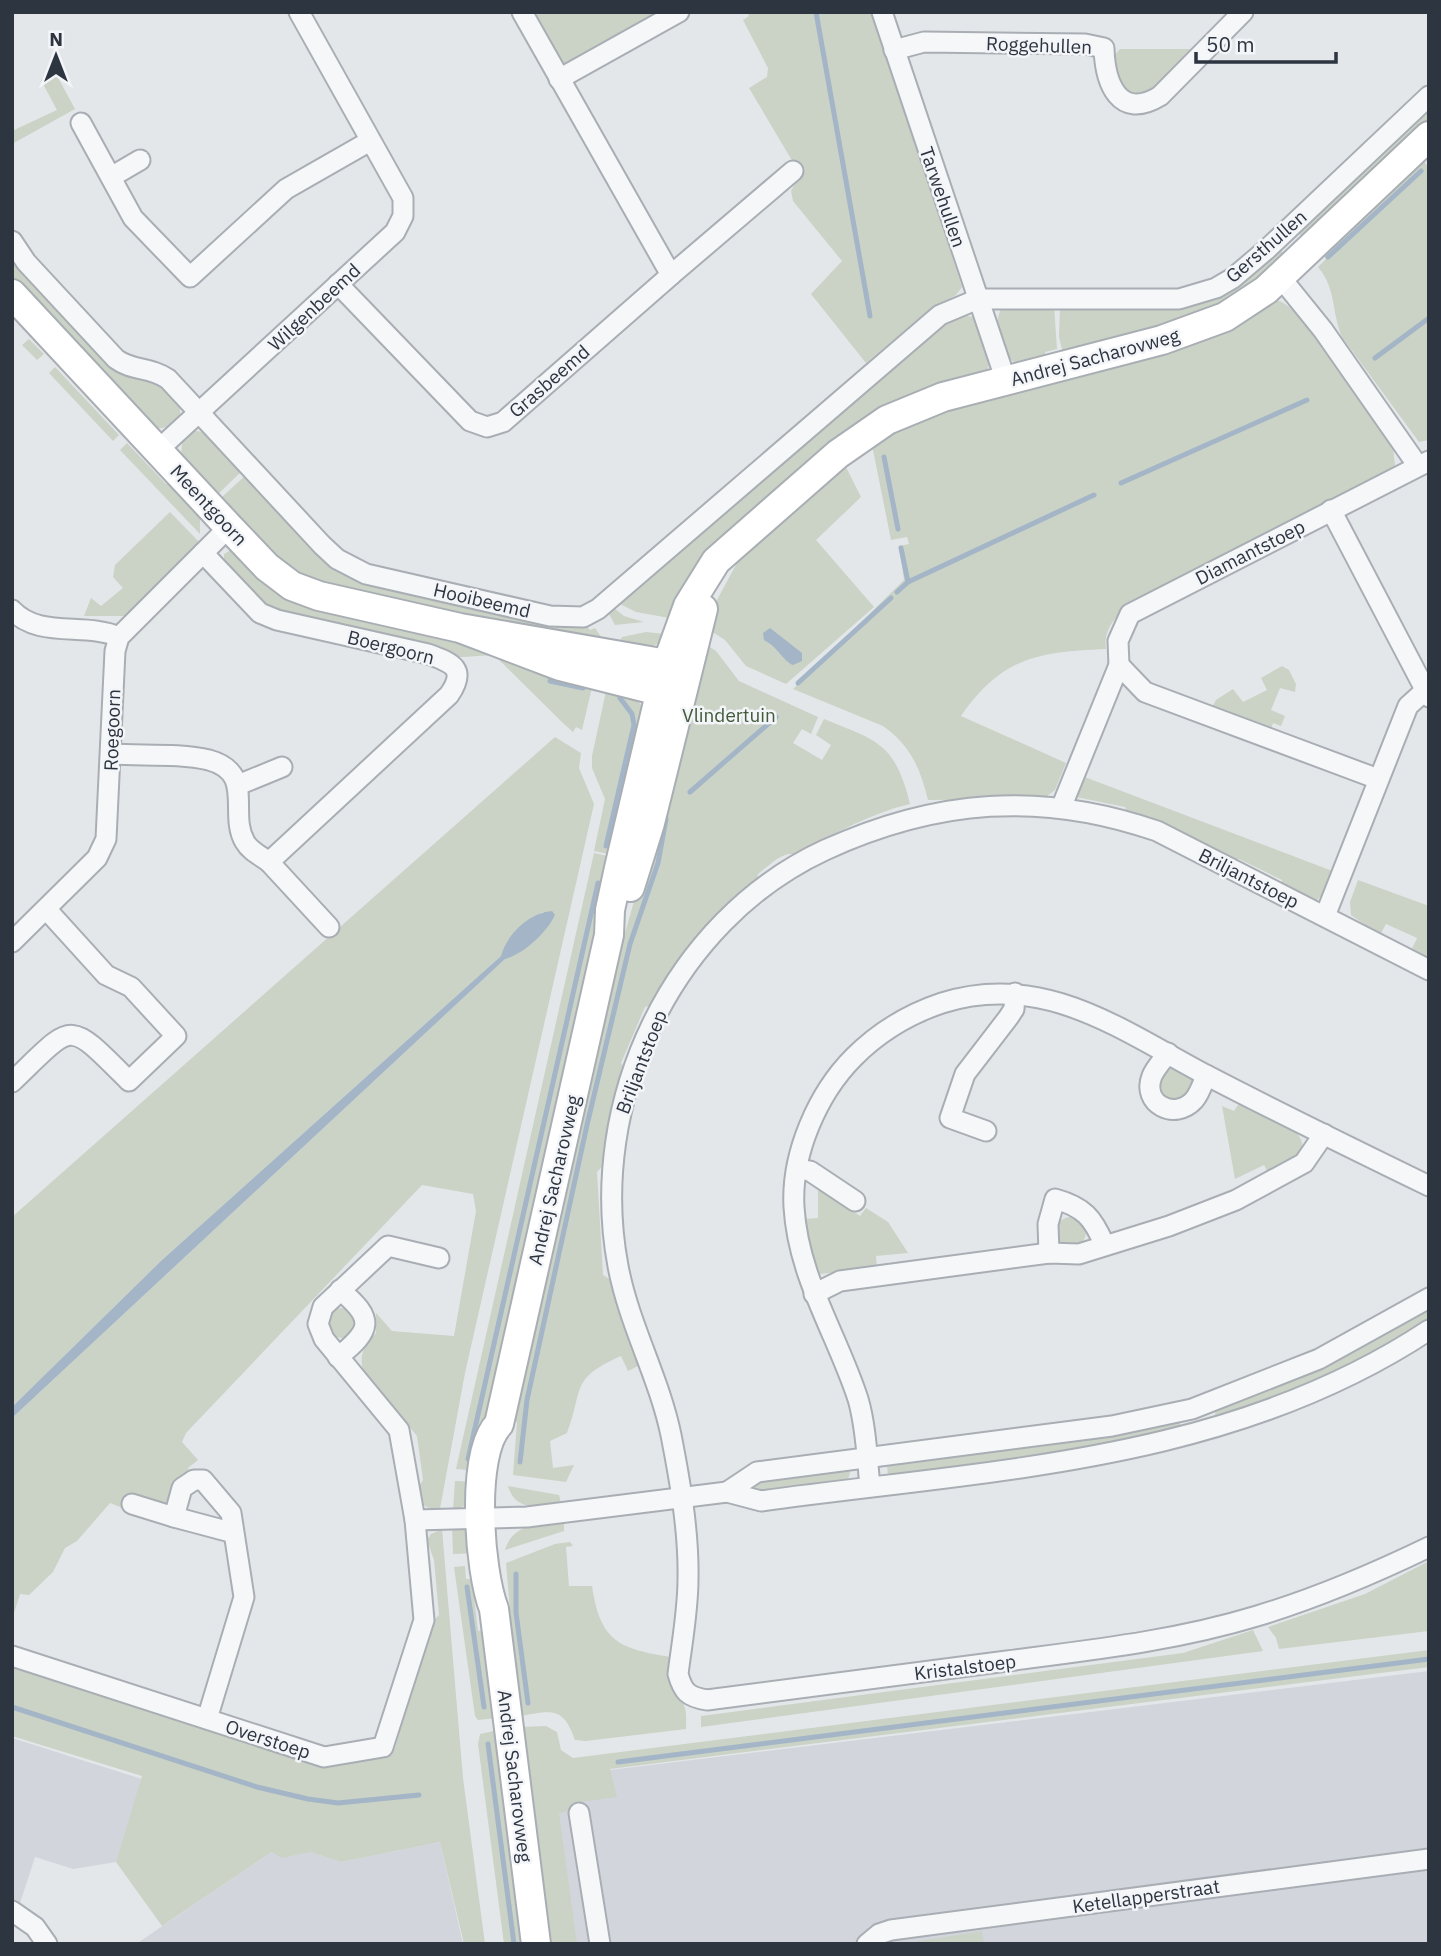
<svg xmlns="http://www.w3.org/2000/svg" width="1441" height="1956" font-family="'IBM Plex Sans',sans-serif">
<rect width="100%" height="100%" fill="#e4e7ea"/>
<g fill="#d2d6dc">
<path d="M1429,1671v273h-874l-20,-165z"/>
<path d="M12,1738l130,41 -26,83 -43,7 -38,-12 -15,46 -8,-3z"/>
<path d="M440,1842l23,102h-327l136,-92h38l31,10z"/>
</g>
<g fill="#cad3c6">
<path d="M537,12h129l-99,53 -6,-1 -24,-42z"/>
<path d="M747,12h125l90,275 -6,8 -28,16 -62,52 -55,-69 31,-33 -49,-60 -2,-10 9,-17 -51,-86 18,-11 1,-9 -25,-48 6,-4z"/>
<path d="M1120,49h75l-40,38 -13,8 -20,-6 -10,-31z"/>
<path d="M55,72l20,37 -63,35v-13l45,-21 -16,-30z"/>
<path d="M1429,107v16l-124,118 -7,-9z"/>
<path d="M1420,156l9,12v272l-10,2 -77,-105c-11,-26 -5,-47 -24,-70l8,-8 -3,-4z"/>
<path d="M1280,250l9,7 -68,51 -157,49 -5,-20 1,-32 99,2z"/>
<path d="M12,254l14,18 152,130c8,18 -7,28 -24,26l-142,-146z"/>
<path d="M1278,301c24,3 97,121 115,147l2,17 -4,5 -260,131c-14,15 -28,27 -25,48 -68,3 -104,8 -145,67l105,47 -11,27 -12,9 -115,1c-8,-32 -17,-54 -45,-74l-90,-37 111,-109 -5,-34 10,-2 -2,-7 -16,3 -19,-95 58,-31 276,-75 64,-37z"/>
<path d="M1054,305l3,44 -12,3 2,9c-8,1 -20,4 -28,3 -18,-4 -29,-46 -15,-58z"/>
<path d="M967,316l7,1c9,12 19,41 13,55l-98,36 -214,211 -39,-7 -16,-8 320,-279z"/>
<path d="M29,339l15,15 -7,6 -15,-15z"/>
<path d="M55,367l64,68 -6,6 -64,-68z"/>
<path d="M195,431l9,1 39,38 -26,25 -36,-38 1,-14z"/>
<path d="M127,443l39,41 11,-1 23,34v17l-80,-84z"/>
<path d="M844,463l17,34 -45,43 58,67 -88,77 -40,-18 -21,-26 -17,-11 9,-29 28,-52z"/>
<path d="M247,474c33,37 65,87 112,108l194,43 34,1 3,4 5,-2 9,13 -1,5 -301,-65 -77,-72 3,-4 -6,-8z"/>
<path d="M170,512l32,33 -76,71h-42l7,-18 10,8 22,-18 -10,-11 2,-12z"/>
<path d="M231,550l7,1 27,33 34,19 22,8 85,16 188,52 -12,51 -6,-3 -3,5 -9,-8 -69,-68c-15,-2 -28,3 -45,0l-171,-43 -14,-7 -41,-47v-5z"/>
<path d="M613,607l11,9 20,6 -29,3 -7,-13z"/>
<path d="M646,632l20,2c-10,19 -30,13 -49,13l5,-10z"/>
<path d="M707,645l9,6 23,30 79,36 -7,17 -9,-5 -9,14 29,17 9,-15 -15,-10 8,-16c54,22 71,24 86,85 -39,9 -74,29 -110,48 -5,3 -10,1 -15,3 -9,3 -19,13 -27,19l-2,12 -100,118 -11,3 -24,56 5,7 -17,56 -3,36 -9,10 6,103 8,5 11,42 18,43 -12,6 -7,-15c-52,23 -37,33 -54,77l-17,8 3,27 21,-3 -8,17 -53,-7 4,-53h-4l104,-461z"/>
<path d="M1282,666l7,4 7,14 -1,8 -15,-4 -9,22 14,6 -4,10 -8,-3 -2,6 -59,-22 4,-7 17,-11 10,13 24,-12 -6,-12z"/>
<path d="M608,682l27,14 9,14 -31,145 -19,-4 11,-52 -13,-31v-12z"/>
<path d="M555,737l26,16 -2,15 15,36 -129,569 -25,136c-17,0 -19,-5 -23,-20l6,-9 -6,-44 -54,-65c-4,-17 1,-26 13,-38v-20l16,18 62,5 22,-125 -3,-17 -51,-9 -236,248 -4,9 16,18 -10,8 2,4 -15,13 -10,19 -33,-10 -7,15 -15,-6 -33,38 -12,7 -12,24 -24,23 -9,-1 -8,25v-201l493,-459 23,-13 20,-20 -5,-14 -26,17 -16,27 -339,304 -150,147v-190z"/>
<path d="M1082,776l253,96 -9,20 -9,8h-12l-23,-13v-7l-43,-21 -8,2 -103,-47 -3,-7 -49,-10z"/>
<path d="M594,853l18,4 -134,614 -22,-2z"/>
<path d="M1358,880l71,26v55l-18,-10 6,-13 -31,-14 -6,11 -29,-20 -1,-13z"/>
<circle cx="1176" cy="1085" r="17"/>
<path d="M1240,1102c20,9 69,23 62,51l-34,20 -4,-8 -29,14 -13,-73 12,5z"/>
<path d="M818,1189l42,27 6,-8 22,14 20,31 -32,3 1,12 -57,6 -8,-9 -8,-46 14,-1z"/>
<circle cx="1071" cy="1232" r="15"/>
<path d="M1429,1306v16l-120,65 -91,32 -3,-3 1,-10 143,-57z"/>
<circle cx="342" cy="1323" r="15"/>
<path d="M1177,1420l4,5 -2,7 -91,20 -200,24 -1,-11 5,-3z"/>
<path d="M844,1468l6,4 -2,8 -92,14 -3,-3v-9z"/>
<path d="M455,1481l22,1 -10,23 -14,5z"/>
<path d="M508,1486l51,9 2,8c-21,3 -45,10 -53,-17z"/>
<path d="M564,1522v9l-59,19c7,-26 36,-28 59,-28z"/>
<path d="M452,1527c17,0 20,10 24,26l-23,1z"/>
<path d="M442,1529l21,249 22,166h-21l-24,-102 -99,20 -31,-10 -28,6 -10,-6 -110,74 -46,-64 26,-86 -130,-40v-72l302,99 75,-12 6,-3 36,-125 8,-8 -5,-55 -7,-20 4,-6z"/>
<path d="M570,1542l3,4 -7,1 3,39h23c8,56 28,63 79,71 -6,30 5,26 13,48 3,8 2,16 2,24l-100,12 -11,-1c-12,-35 -24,-29 -56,-24l-13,-153 49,-19z"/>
<path d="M1429,1561v70l-150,18 -3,-11 -8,-11 97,-33z"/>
<path d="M465,1566l1,13h6l6,52 7,-1 11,88 -18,2 -3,-4 -21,-149z"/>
<path d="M1253,1630l10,21 -562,76v-11l482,-63z"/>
<path d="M1429,1650v17l-819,102 7,28 -45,6v7l-13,3 18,131h-28l-29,-217 26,-1 11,6 4,18 12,8z"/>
<path d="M498,1730l28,214h-22l-26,-200 2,-10z"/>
<path d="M982,1931l2,13h-83z"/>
</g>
<g fill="#a3b5c6">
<path d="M770,628l32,25v8l-9,4c-10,-4 -15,-18 -29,-25l-1,-7z"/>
<path d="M552,911l3,4c-8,17 -31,39 -50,44l-493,459v-11l150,-147 339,-304c6,-22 28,-43 51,-45z"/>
</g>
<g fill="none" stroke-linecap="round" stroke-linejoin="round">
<g stroke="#a3b5c6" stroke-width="5">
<path d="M816,12l54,304"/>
<path d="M1328,257l93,-86"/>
<path d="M1375,358l54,-40"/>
<path d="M884,457l14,72"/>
<path d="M1121,483l186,-83"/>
<path d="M901,548l7,34"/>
<path d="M897,592l11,-10 186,-87"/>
<path d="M550,681l33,7"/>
<path d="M798,683l93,-85"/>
<path d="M690,792l86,-75"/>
<path d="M606,846l28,-121 -2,-11 -12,-16"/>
<path d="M468,1459l130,-576"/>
<path d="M520,1462l7,-62 60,-275 43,-181 28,-81 8,-44"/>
<path d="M516,1574v39l12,90"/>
<path d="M467,1587l17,120"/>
<path d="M12,1707l245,80 51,12 30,4 81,-8"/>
<path d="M488,1744l26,200"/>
<path d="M618,1762l811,-103"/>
</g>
<defs>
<g id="street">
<path d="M882,12l124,369"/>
<path d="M894,50l30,-8 161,2 19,4c1,35 15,73 56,48l83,-84"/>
<path d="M559,79l120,-67"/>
<path d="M81,123l52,95 57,59 96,-88 84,-48"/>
<path d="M111,177l29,-17"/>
<path d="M12,241l14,21 90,97c16,12 35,8 52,20l154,166 15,14 29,15 184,42 33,1 15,-8 342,-294 38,-16h201l37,-11 17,-10 33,-28 163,-154"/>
<path d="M671,275l122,-104"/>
<path d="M1281,278l42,52 95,136"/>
<path d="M338,284l132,137 17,6 16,-5 168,-147 -149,-263"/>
<path d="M158,450l237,-218 8,-16v-18l-104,-186"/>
<path d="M1331,510l98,187"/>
<path d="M12,610c27,29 73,12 107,27"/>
<path d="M1119,665l-1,-24 12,-27 299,-153"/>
<path d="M112,754c31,2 67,-1 97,6 47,13 19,54 36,82 5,9 16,14 24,20l180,-167c18,-26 4,-32 -21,-41l-151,-34 -17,-7 -57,-60"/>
<path d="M238,785l44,-18"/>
<path d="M1061,808l58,-143 26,27 233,87"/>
<path d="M269,862l60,65"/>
<path d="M1325,916l83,-210 21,-19"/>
<path d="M12,942l85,-84 9,-19 9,-188 4,-14 110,-110"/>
<path d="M1429,970l-272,-139c-116,-40 -220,-32 -332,19 -153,71 -238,252 -207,416 11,59 41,111 53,169 9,46 18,97 17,144 0,32 -6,63 -10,95 5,18 10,23 29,26 100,-13 200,-26 300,-39 84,-11 168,-20 250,-45 60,-18 116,-42 172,-69"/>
<path d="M1168,1053c-5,7 -13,15 -16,23 -11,28 23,45 42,24 6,-7 9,-17 12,-25"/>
<path d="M12,1082c63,-60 54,-64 117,-1l47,-45 -45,-49 -25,-12 -59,-65"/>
<path d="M986,1131l-36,-13 15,-44 43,-56 6,-9 1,-16"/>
<path d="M798,1169l12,2 45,30"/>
<path d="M1049,1253l-1,-29 7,-25c29,8 38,19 49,45"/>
<path d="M814,1294l26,-13 209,-28 30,1 90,-28 67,-26 68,-37 20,-29"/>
<path d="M338,1357c34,-27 37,-38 2,-67"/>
<path d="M870,1486c-3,-28 -4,-60 -12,-87 -21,-65 -60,-122 -64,-192 -3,-52 23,-113 60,-150 24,-24 55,-43 88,-54 102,-32 179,27 266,73 73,38 147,74 221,110"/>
<path d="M727,1492l30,-20 355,-46 80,-17 127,-50 110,-61"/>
<path d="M132,1504l42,13"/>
<path d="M415,1520l112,-3 200,-25 34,9c231,-32 467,-38 668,-171"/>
<path d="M12,1656l312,101 59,-10 41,-127 -9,-100 -16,-90 -75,-91 -6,-15 5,-17 65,-61 51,12"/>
<path d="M207,1719l37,-122 -13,-84 -28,-33h-9l-12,8 -8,29 60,16"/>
<path d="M579,1813l21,131"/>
<path d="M12,1911l23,16 12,17"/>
<path d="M867,1944l12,-10 12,-4 538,-71"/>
</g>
<g id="secondary">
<path d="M12,294l217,233 38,40 25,19 27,10 141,32 207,36 16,18 -23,9 -5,-1 -95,-24 -100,-38"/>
<path d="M630,887l20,-64 53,-214"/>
<path d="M536,1944l-42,-335c-15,-38 -24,-156 5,-185l110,-489 1,-25 9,-42 48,-204 21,-58 28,-45 122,-107 49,-34 56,-23 219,-57 63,-23 41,-27 163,-154"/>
</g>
</defs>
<use href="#street" stroke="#a9aeb4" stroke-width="23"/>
<use href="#secondary" stroke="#a9aeb4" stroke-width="32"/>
<use href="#street" stroke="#f6f7f9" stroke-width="19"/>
<use href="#secondary" stroke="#fff" stroke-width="28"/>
</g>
<g text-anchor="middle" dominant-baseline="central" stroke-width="5" stroke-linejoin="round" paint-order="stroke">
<g font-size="19" fill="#2d3541" stroke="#f3f5f8">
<text transform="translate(1039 45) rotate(2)">Roggehullen</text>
<text transform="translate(943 197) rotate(71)">Tarwehullen</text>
<text transform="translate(1266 246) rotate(-41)">Gersthullen</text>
<text transform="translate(314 307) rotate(-43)">Wilgenbeemd</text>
<text transform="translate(1095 357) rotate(-15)">Andrej Sacharovweg</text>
<text transform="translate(549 381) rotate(-41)">Grasbeemd</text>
<text transform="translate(209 505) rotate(47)">Meentgoorn</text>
<text transform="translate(1250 552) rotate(-27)">Diamantstoep</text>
<text transform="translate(482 600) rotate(13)">Hooibeemd</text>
<text transform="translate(391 647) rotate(14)">Boergoorn</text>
<text transform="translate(112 730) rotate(-88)">Roegoorn</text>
<text transform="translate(1249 878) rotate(27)">Briljantstoep</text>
<text transform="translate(641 1062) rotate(-69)">Briljantstoep</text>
<text transform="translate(554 1180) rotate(-77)">Andrej Sacharovweg</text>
<text transform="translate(965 1667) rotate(-7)">Kristalstoep</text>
<text transform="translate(268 1739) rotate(18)">Overstoep</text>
<text transform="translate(515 1776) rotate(83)">Andrej Sacharovweg</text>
<text transform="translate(1146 1896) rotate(-8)">Ketellapperstraat</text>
</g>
<g font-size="19" fill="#435b3c" stroke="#f3f5f8">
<text x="729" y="715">Vlindertuin</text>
</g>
</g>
<rect width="1441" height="1956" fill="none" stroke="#2d3541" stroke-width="28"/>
<g transform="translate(56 56)" stroke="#f3f5f8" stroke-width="5" paint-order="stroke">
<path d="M0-5L12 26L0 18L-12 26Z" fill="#2d3541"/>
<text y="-10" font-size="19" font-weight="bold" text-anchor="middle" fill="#2d3541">N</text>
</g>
<path d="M1196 52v10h140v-10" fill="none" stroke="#2d3541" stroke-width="3.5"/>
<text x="1206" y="52" font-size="21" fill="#2d3541" stroke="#f3f5f8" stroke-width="5" paint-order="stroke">50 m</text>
</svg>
